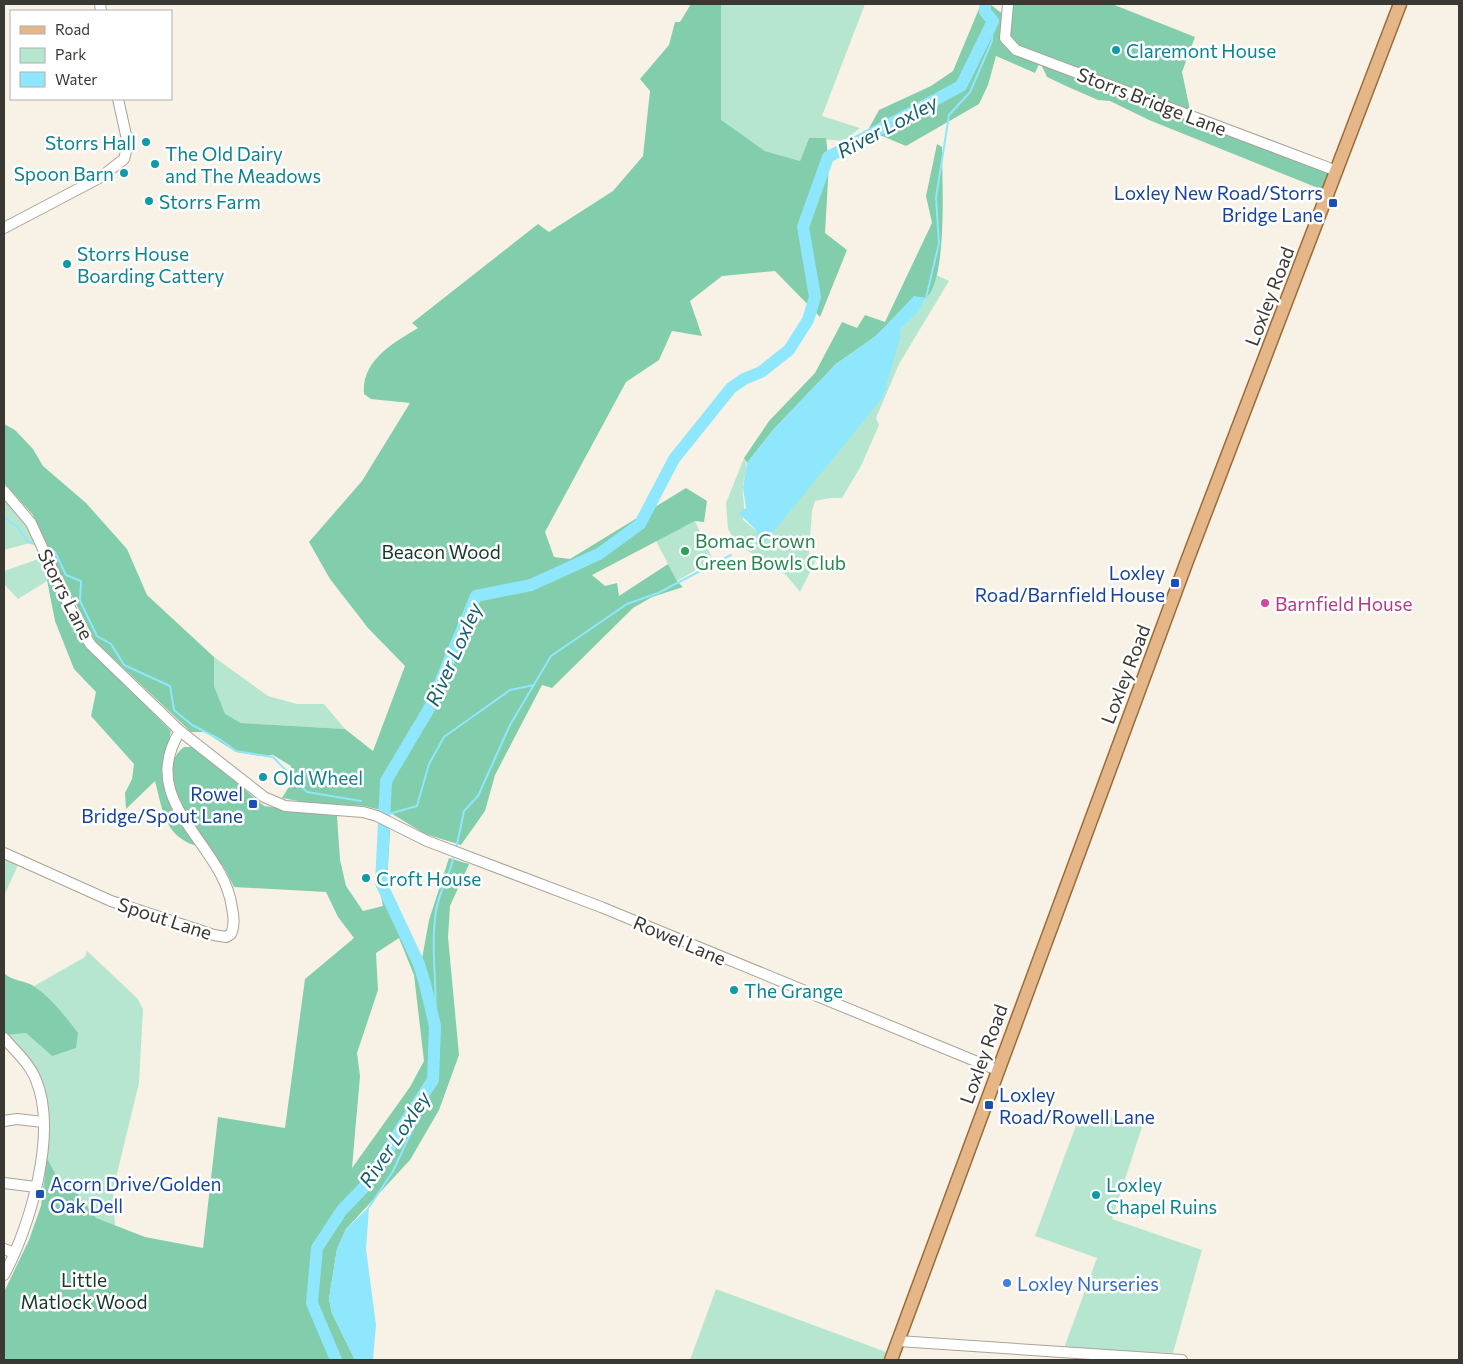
<svg xmlns="http://www.w3.org/2000/svg" width="1463" height="1364" font-family="Commissioner,sans-serif">
<rect width="100%" height="100%" fill="#f8f2e6"/>
<g fill="#b6e6cf">
<path d="M721,4h144l-43,112 38,12 -16,13 -35,-3 -9,23 -35,-10 -45,-31z"/>
<path d="M936,275l13,6 -50,83 -23,54 3,7 -18,41 -19,32h-12l-15,3 -3,10 -3,43 4,6h3l-16,32 -14,-17 -50,-32 -8,-14 -2,-26 18,-45c5,9 0,18 -1,28 -1,12 3,22 0,34l14,11 143,-193v-8c17,-17 30,-32 36,-55z"/>
<path d="M4,494l15,17 18,30 -33,9z"/>
<path d="M695,521l18,39 -36,21 -21,-40z"/>
<path d="M44,557l8,21 -34,21 -14,-15v-13z"/>
<path d="M214,657l54,39 29,8h27l21,25 -104,-6 -17,-9 -10,-28z"/>
<path d="M4,858l14,7 -14,31z"/>
<path d="M87,951l50,47 6,11 -4,74 -26,107 2,36 -20,-8 -18,-25 -20,-16 -10,-19 2,-46 -4,-19 -9,-23 -29,-35 19,-2 26,23 13,-40 -31,-30 51,-29z"/>
<path d="M1094,1112l48,15 -30,92 90,31 -29,103 -109,-5 33,-90 -62,-22 43,-116z"/>
<path d="M716,1289l170,63 -3,8h-193z"/>
</g>
<g fill="#82cdac" fill-rule="evenodd">
<path d="M691,4h30v116l44,31 35,10 9,-23h17l3,25 -4,70 22,17 -27,67 -45,-46 -53,5 -32,25 12,35 -30,-5 -13,29 -33,22 -81,150 9,25 16,2 116,-71 21,13 -3,21 -9,-1 -103,54 13,11 12,-3 2,13 49,-32 9,17 6,6 -31,10 -19,11 -81,80 -10,-3 -47,90 -10,36 -24,34 -36,-11 -36,-22 -25,-6 -55,-3 -27,-5 8,-13 1,-19 -18,-11 -12,1 -25,-4 -31,-20h-14l-96,-91 -35,-68 -27,-58 -29,-32v-59l11,6 18,19 10,17 43,37 41,46 20,46 67,62v29l11,28 16,9 104,6 28,22 32,-85 -37,-38 -38,-49 -21,-37 53,-61 48,-78 -39,-4 -7,-5c-3,-33 29,-51 54,-66l-6,-5 126,-99 11,8 64,-41 30,-35 7,-65 -10,-12 29,-34 6,-23h5z"/>
<path d="M981,4h9l14,11 8,-11h100l83,33 -13,35 8,38 139,62 -6,18 -174,-70 -39,-19 -12,-1 -32,-14 -19,-9 -7,-15 -5,11 -39,-17 -8,29 -9,19 -73,42 -38,-16 11,-20 52,-24 22,-15z"/>
<path d="M937,144l5,3c0,31 6,132 -16,151l-12,-1 -38,39 -40,28 -63,66 -26,33 -3,-5 25,-37 46,-48 27,-51 15,6 8,-13 20,7 47,-99 -6,-27z"/>
<path d="M52,578l33,66 86,87 -7,32 2,21 35,63c-36,-8 -38,-35 -46,-66l-29,28 -1,-16 7,-14 2,-15 -43,-48 5,-24 -22,-23 -19,-48 -8,-41z"/>
<path d="M184,747h10l70,59 73,10 3,44 6,26 17,25 20,-5 -3,-15 -2,-66 12,5 -3,54 35,75 7,-39 20,-62 20,6 -19,42 -2,31 11,118 -20,55 -29,50 -64,69 -9,20 -8,50 3,14 23,47h-351v-68l25,-52 12,-34 6,-48 10,19 20,16 19,25 49,19 58,11 15,-131 67,11 20,-149 49,-41 -16,-21 -12,-25 -92,-5c-4,-7 -7,-15 -11,-21 -17,-24 -76,-91 -39,-119zM399,938l15,37 10,86 -14,26 -58,81 8,-92 -3,-23 21,-63 -2,-37z"/>
<path d="M4,973c9,9 22,7 31,14 17,12 31,30 43,46l-2,15 -24,8 -26,-23 -19,2 -3,-4z"/>
</g>
<g fill="#8fe7fd">
<path d="M914,296l12,2 -8,14 -18,18v8l-17,59 -117,144 -9,2v-12l-18,-18 7,-5 -3,-20 4,-25 26,-33 63,-66 40,-28z"/>
<path d="M369,1207l-3,42 10,76 -3,35h-18l-23,-47 -3,-14 8,-50 9,-20z"/>
</g>
<g fill="none" stroke-linecap="round" stroke-linejoin="round">
<g stroke="#8fe7fd" stroke-width="2">
<path d="M926,298l13,-55 -3,-45 13,-83 21,-23 22,-51 1,-20"/>
<path d="M4,517l14,11 10,14 9,3"/>
<path d="M747,547l10,-4"/>
<path d="M47,549l8,3 11,23 15,6 -1,20 17,35 14,8 13,21 46,21 4,24 18,15 29,15 15,11 37,6 34,35 54,9"/>
<path d="M385,815l32,-9 12,-42 15,-27 66,-47 24,-5"/>
<path d="M456,849l8,-38 14,-15 32,-71 41,-69 76,-52 31,-11 73,-38"/>
<path d="M435,1026c3,-38 -5,-77 1,-115 3,-19 14,-37 18,-55"/>
<path d="M369,1207l23,-34 35,-74 -1,-7"/>
</g>
<path stroke="#8fe7fd" stroke-width="12" d="M336,1360l-24,-57 5,-55 25,-38 26,-27 36,-59 29,-44 2,-54 -10,-42 -6,-20 -38,-81 5,-102 44,-74 46,-111 55,-11 68,-31 41,-30 34,-65 57,-71 13,-9 17,-7 28,-22 19,-30 7,-23 -12,-70 25,-70 133,-71 32,-65 -8,-9v-8"/>
<defs>
<g id="minor">
<path d="M100,4l1,7"/>
<path d="M1008,4l-3,34 11,12 321,121"/>
<path d="M4,228l97,-51 23,-18 4,-15 -10,-45"/>
<path d="M4,491l27,32 48,104 12,18 89,86 84,66 21,9 78,6 14,4 50,25 174,66 396,163"/>
<path d="M4,853l107,48 103,34 12,2 5,-3c4,-9 3,-17 1,-26 -8,-65 -97,-105 -52,-177"/>
<path d="M4,1038c11,13 26,26 32,42 22,53 -6,147 -32,195"/>
<path d="M4,1121l13,-2 26,3"/>
<path d="M4,1183l32,4"/>
<path d="M4,1249l10,4"/>
<path d="M898,1341l284,19"/>
</g>
<path id="major" d="M891,1360l296,-799 213,-557"/>
</defs>
<use href="#minor" stroke="#a9a398" stroke-width="12"/>
<use href="#major" stroke="#9d6b36" stroke-width="15"/>
<use href="#minor" stroke="#fff" stroke-width="10"/>
<use href="#major" stroke="#e5b687" stroke-width="12"/>
</g>
<g fill="#0f9aa8" stroke="#fff" stroke-width="2">
<circle cx="1116" cy="50" r="5"/>
<circle cx="146" cy="142" r="5"/>
<circle cx="155" cy="164" r="5"/>
<circle cx="124" cy="173" r="5"/>
<circle cx="149" cy="201" r="5"/>
<circle cx="67" cy="264" r="5"/>
<circle cx="263" cy="777" r="5"/>
<circle cx="366" cy="878" r="5"/>
<circle cx="734" cy="990" r="5"/>
<circle cx="1096" cy="1195" r="5"/>
</g>
<g fill="#1a4fb4" stroke="#fff" stroke-width="2">
<rect x="1328" y="198" width="10" height="10" rx="2.5"/>
<rect x="1170" y="578" width="10" height="10" rx="2.5"/>
<rect x="248" y="799" width="10" height="10" rx="2.5"/>
<rect x="984" y="1100" width="10" height="10" rx="2.5"/>
<rect x="35" y="1189" width="10" height="10" rx="2.5"/>
</g>
<circle fill="#2e9e5b" stroke="#fff" stroke-width="2" cx="685" cy="551" r="5"/>
<circle fill="#d1479c" stroke="#fff" stroke-width="2" cx="1265" cy="603" r="5"/>
<circle fill="#3f7fe0" stroke="#fff" stroke-width="2" cx="1007" cy="1283" r="5"/>
<g text-anchor="middle" dominant-baseline="central" stroke-width="5" stroke-linejoin="round" paint-order="stroke">
<g font-size="19" fill="#0d838f" stroke="#fff" text-anchor="start">
<text x="1126" y="50">Claremont House</text>
<text x="136" y="142" text-anchor="end">Storrs Hall</text>
<text x="165" y="153">The Old Dairy<tspan x="165" dy="22">and The Meadows</tspan></text>
<text x="114" y="173" text-anchor="end">Spoon Barn</text>
<text x="159" y="201">Storrs Farm</text>
<text x="77" y="253">Storrs House<tspan x="77" dy="22">Boarding Cattery</tspan></text>
<text x="273" y="777">Old Wheel</text>
<text x="376" y="878">Croft House</text>
<text x="744" y="990">The Grange</text>
<text x="1106" y="1184">Loxley<tspan x="1106" dy="22">Chapel Ruins</tspan></text>
</g>
<g font-size="19" fill="#3a3833" stroke="#fff">
<text transform="translate(1152 101) rotate(21)">Storrs Bridge Lane</text>
<text transform="translate(1269 296) rotate(-69)">Loxley Road</text>
<text transform="translate(66 594) rotate(63)">Storrs Lane</text>
<text transform="translate(1125 674) rotate(-69)">Loxley Road</text>
<text transform="translate(165 918) rotate(18)">Spout Lane</text>
<text transform="translate(680 940) rotate(23)">Rowel Lane</text>
<text transform="translate(983 1054) rotate(-70)">Loxley Road</text>
</g>
<g font-size="19" fill="#164399" stroke="#fff" text-anchor="end">
<text x="1323" y="192">Loxley New Road/Storrs<tspan x="1323" dy="22">Bridge Lane</tspan></text>
<text x="1165" y="572">Loxley<tspan x="1165" dy="22">Road/Barnfield House</tspan></text>
<text x="243" y="793">Rowel<tspan x="243" dy="22">Bridge/Spout Lane</tspan></text>
<text x="999" y="1094" text-anchor="start">Loxley<tspan x="999" dy="22">Road/Rowell Lane</tspan></text>
<text x="50" y="1183" text-anchor="start">Acorn Drive/Golden<tspan x="50" dy="22">Oak Dell</tspan></text>
</g>
<g font-size="19" fill="#27864d" stroke="#fff" text-anchor="start">
<text x="695" y="540">Bomac Crown<tspan x="695" dy="22">Green Bowls Club</tspan></text>
</g>
<g font-size="19" fill="#16382a" stroke="#fff">
<text x="441" y="551">Beacon Wood</text>
<text x="84" y="1279">Little<tspan x="84" dy="22">Matlock Wood</tspan></text>
</g>
<g font-size="19" fill="#b23c85" stroke="#fff" text-anchor="start">
<text x="1275" y="603">Barnfield House</text>
</g>
<g font-size="19" fill="#366cbe" stroke="#fff" text-anchor="start">
<text x="1017" y="1283">Loxley Nurseries</text>
</g>
<g font-size="20" font-style="italic" fill="#145e6d" stroke="#fff">
<text transform="translate(887 126) rotate(-28)">River Loxley</text>
<text transform="translate(453 654) rotate(-66)">River Loxley</text>
<text transform="translate(394 1139) rotate(-56)">River Loxley</text>
</g>
</g>
<rect width="1463" height="1364" fill="none" stroke="#3a3833" stroke-width="10"/>
<rect x="10" y="10" width="162" height="90" fill="#ffffff" stroke="#b0afad"/>
<rect x="20" y="26" width="25" height="8" fill="#e5b687" stroke="#b0afad"/>
<text x="55" y="35" font-size="15" fill="#3a3833">Road</text>
<rect x="20" y="48" width="25" height="15" fill="#b6e6cf" stroke="#b0afad"/>
<text x="55" y="60" font-size="15" fill="#3a3833">Park</text>
<rect x="20" y="72" width="25" height="15" fill="#8fe7fd" stroke="#b0afad"/>
<text x="55" y="85" font-size="15" fill="#3a3833">Water</text>
</svg>
